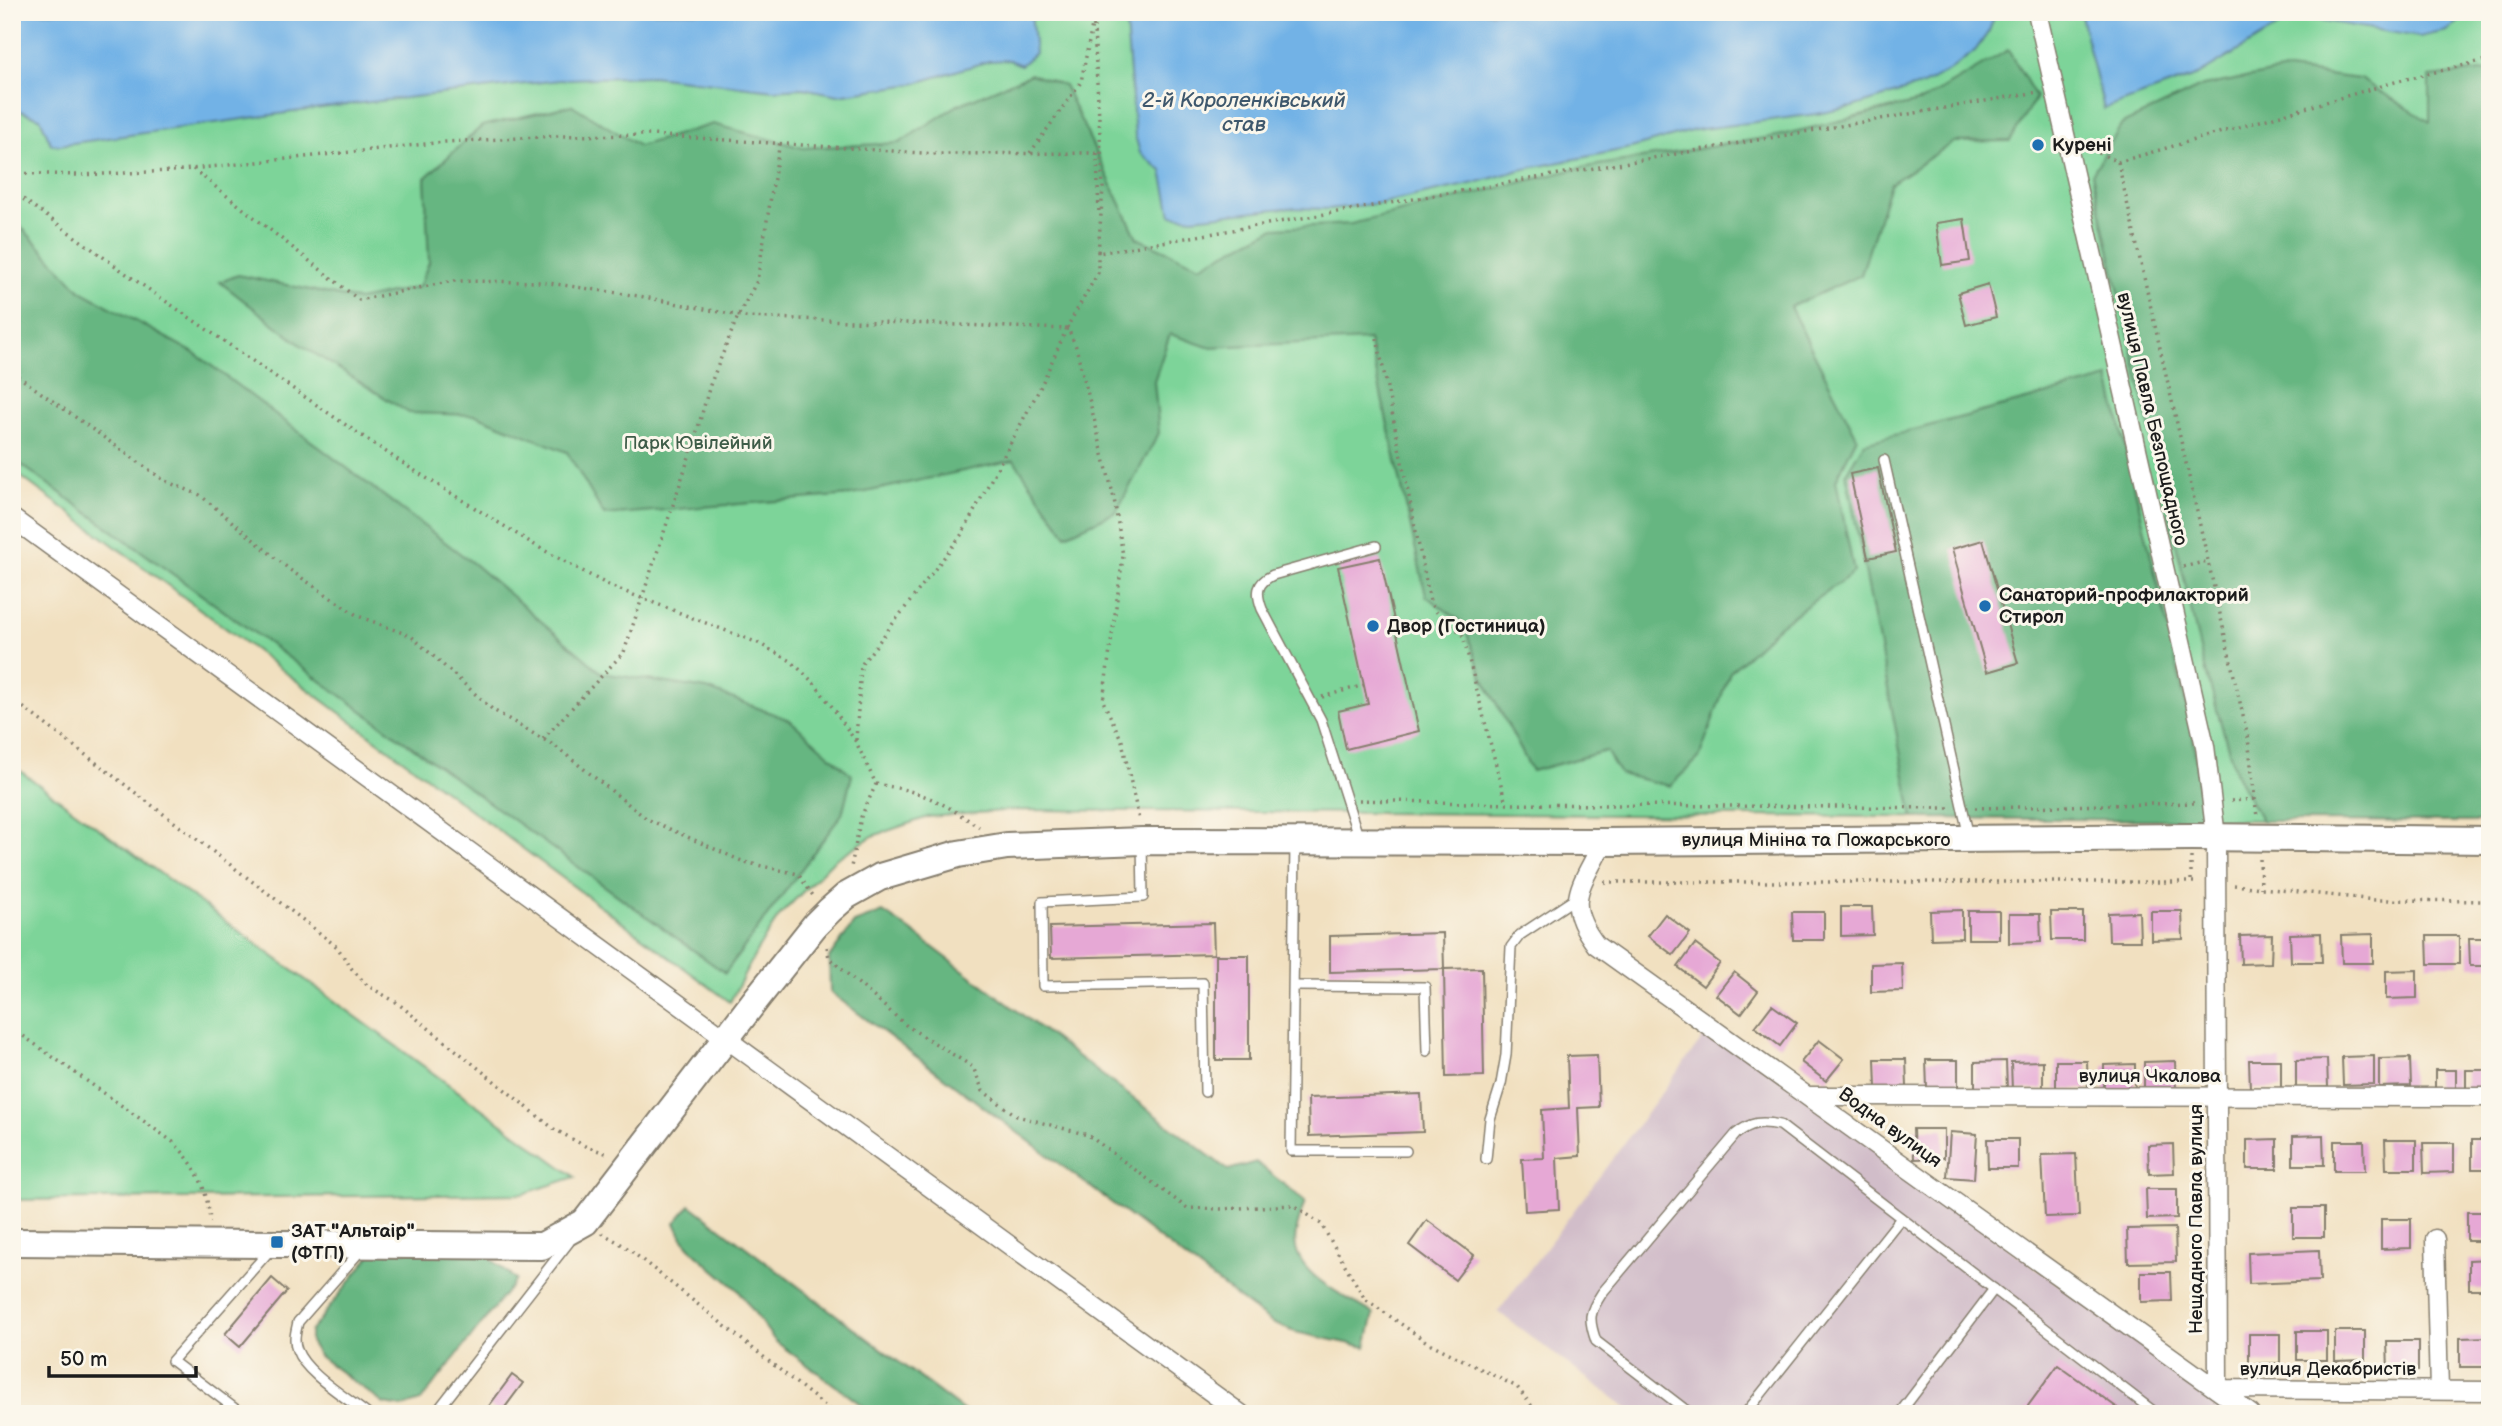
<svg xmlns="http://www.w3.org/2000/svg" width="2502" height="1426" font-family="'Balsamiq Sans',sans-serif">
<rect width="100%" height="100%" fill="#fbf7ec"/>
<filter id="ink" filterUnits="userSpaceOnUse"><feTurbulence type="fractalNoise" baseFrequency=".0143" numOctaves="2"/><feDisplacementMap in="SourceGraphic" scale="14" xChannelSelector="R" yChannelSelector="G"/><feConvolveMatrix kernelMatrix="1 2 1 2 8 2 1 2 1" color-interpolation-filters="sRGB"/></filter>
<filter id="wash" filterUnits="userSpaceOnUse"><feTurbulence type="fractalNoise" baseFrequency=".00686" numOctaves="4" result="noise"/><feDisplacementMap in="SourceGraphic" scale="28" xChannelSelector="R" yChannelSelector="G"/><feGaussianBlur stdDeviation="1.57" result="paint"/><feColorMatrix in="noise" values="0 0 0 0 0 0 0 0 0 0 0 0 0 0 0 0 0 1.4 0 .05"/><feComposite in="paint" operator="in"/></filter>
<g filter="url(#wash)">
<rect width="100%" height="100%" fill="#f1e0c0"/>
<path fill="#d1bdc9" d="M1711,1027l522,387h-598l-137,-102z"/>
<g fill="#7dd499" stroke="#4c785a" stroke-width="2">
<path d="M12,12h2478v810l-1475,-12 -87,7 -55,19 -39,24 -54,55 -21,32 -29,55 -718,-532z"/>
<path d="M12,765l563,412 -52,17 -511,6z"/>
</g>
<g fill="#66b681" stroke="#41694e" stroke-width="2">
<path d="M2008,50l28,47 -26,44 -56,1 -64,42 -29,91 -71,32 67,130 -21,43 18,92 -74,53 -50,47 -31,86 -29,28 -50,-12 -14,-23 -74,20 -48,-91 -21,-57 -37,-27 -57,-256 -161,7 -38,-13 -16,47 5,52 -43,79 -50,23 -52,-75 -162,35 -248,20 -37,-63 -91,-37 -67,-2 -108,-68 -81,-63 18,-7 121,25 60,-13 10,-25 -4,-84 57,-52 90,-21 67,41 74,-22 90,24 96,-5 59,-38 73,-31 33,11 73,153 63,28 74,-38 77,-4 229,-56 197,-32 145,-35z"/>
<path d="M2287,70l73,9 70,43v-45l60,-7v752l-228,-1 -26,-46 -34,-117 -110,-484 30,-50 81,-38z"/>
<path d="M12,217l69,74 115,63 278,210 128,109 105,16 83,31 62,55 -10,39 -117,159 -713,-515z"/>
<path d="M2109,378l84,357 9,85 -289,-2 -67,-345 18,-30z"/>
<path d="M883,912l27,18 318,240 28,-8 49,39c-3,10 -7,21 -9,32 -8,40 50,63 78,81l-8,33 -71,-15 -23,-9 -442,-331 -1,-34 25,-35z"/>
<path d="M690,1205l278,209h-94l-99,-73 -37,-51 -42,-36 -14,-16 -7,-15z"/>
<path d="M480,1250l36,30 -95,121 -19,6 -18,-3 -65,-48 -9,-14v-10l63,-80z"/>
</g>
<g fill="#72b2e6" stroke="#476781" stroke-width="2">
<path d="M12,12h1019l4,41 -14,12 -12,-5 -20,1 -76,23 -75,11 -36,-7 -28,2 -122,-14 -83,3 -233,27 -277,39 -8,-1 -11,-26 -28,-10z"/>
<path d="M1125,12h871l-7,19 -14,20 -25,19 -27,15 -71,22 -35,7 -122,16 -64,18 -111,22 -45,13 -93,20 -53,6 -44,-1 -92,10 -22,-3 -9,-44 -22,-18 -5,-18z"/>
<path d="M2080,12h391l-24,19 -28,6 -101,-17 -27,-1 -93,56 -94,34z"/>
</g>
<g id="blocks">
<g fill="#e6a8d5">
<path d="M1964,219l6,42 -28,4 -6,-42z"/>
<path d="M1988,284l8,33 -30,8 -8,-32z"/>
<path d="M1878,468l18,84 -28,6 -18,-84z"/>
<path d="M1983,540l35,123 -31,9 -35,-123z"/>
<path d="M1380,558l39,173 -73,18 -8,-38 30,-7 -30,-137z"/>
<path d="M1841,907h31l1,28 -32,1z"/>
<path d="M1962,910v28l-31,1 -1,-28z"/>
<rect x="1968" y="911" width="31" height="28"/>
<path d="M2151,911h31l1,28 -32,1z"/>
<path d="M1792,912h32v28h-31z"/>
<path d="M2051,912h32v28h-31z"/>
<path d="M2139,912l1,29h-31l-1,-28z"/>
<path d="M1665,914l25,19 -17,22 -25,-19z"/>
<path d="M2009,914h31l1,28 -32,1z"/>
<path d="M1213,923l1,31 -163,4 -1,-31z"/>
<path d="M1443,933l1,36 -114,3v-36z"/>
<path d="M2321,933l1,29h-31l-1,-28z"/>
<path d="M2373,934v29h-31l-1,-28z"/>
<path d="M2272,935l-1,28 -30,1 -1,-28z"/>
<path d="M2427,936h32v28h-31z"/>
<path d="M2469,938h21v28h-20z"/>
<path d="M1695,944l25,19 -17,23 -25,-19z"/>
<rect x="1216" y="955" width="33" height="105"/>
<path d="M1902,963l1,28 -32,1v-28z"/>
<path d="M1482,968l2,108 -38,1 -2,-108z"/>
<path d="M2417,970v28l-31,1v-28z"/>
<path d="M1734,972l24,19 -17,23 -25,-19z"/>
<path d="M1772,1005l25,18 -17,23 -25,-19z"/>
<path d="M1819,1040l25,19 -18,22 -25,-19z"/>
<path d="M1597,1055l2,52 -21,1 2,48 -23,2 2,51 -34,2 -3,-52 22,-1 -2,-48 27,-2 -2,-52z"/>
<path d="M2374,1056v28l-31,1 -1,-28z"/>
<path d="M2410,1058l1,28 -32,1v-28z"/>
<path d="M1875,1059h31l1,28 -31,1z"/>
<path d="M2327,1059l1,28 -32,1v-28z"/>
<path d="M1926,1060h32v28l-31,1z"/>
<path d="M2249,1060h32v28l-31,1z"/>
<path d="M2006,1061l1,29h-32v-28z"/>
<path d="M2043,1061v28l-31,1 -1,-28z"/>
<path d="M2056,1061h31l1,28 -32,1z"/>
<path d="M2175,1061l1,29h-32v-28z"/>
<path d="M2135,1064v29h-31v-28z"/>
<rect x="2435" y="1070" width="21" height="18"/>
<rect x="2466" y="1070" width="21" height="19"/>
<path d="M1421,1094l2,38 -114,4 -1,-38z"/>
<path d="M1913,1129h31v29l-30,1z"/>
<path d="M1950,1132l27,2 -3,45 -27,-2z"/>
<path d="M2323,1135l1,30h-31v-29z"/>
<path d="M1987,1139h31v29h-30z"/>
<path d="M2277,1139v30h-30v-29z"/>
<path d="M2385,1140h31v29h-30z"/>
<rect x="2472" y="1140" width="18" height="29"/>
<path d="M2334,1141h30l1,30h-31z"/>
<path d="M2423,1143h31v29l-30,1z"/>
<path d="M2173,1144l1,29 -25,1 -1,-29z"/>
<path d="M2076,1154l3,62 -34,1 -3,-62z"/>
<path d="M2146,1189h31v29l-30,1z"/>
<rect x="2293" y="1208" width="31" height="29"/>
<rect x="2467" y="1212" width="23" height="29"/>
<path d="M2381,1219h30v29l-30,1z"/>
<path d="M1427,1220l47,35 -19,25 -46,-35z"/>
<path d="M2175,1228l1,34 -48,1 -1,-34z"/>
<path d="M2319,1250l1,31 -71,3 -1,-31z"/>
<path d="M2490,1259v30h-21v-29z"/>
<path d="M2141,1272h30l1,29 -31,1z"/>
<path d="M272,1278l15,13 -47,56 -15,-13z"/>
<rect x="2297" y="1331" width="30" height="29"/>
<path d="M2335,1331h30v29l-30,1z"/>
<path d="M2249,1334h31v29l-31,1z"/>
<path d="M2490,1337v30h-30v-29z"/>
<path d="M2387,1341h31v30h-30z"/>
<path d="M2058,1365l68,49h-104z"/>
<path d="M512,1375l11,8 -23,31 -11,-8z"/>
</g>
</g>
</g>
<g filter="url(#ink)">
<use href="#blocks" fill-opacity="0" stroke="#867e6e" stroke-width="2"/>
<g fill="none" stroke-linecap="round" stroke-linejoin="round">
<defs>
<g id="lane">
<path d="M1884,460l85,377"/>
<path d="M1359,839l-38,-119 -59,-111c-6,-16 -6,-26 11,-34l103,-29"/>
<path d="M1142,842l1,55 -101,5 1,84 160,-3 2,109"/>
<path d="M1295,843l-4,308h115"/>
<path d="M1294,986l131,1 2,64"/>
<path d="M1486,1159l4,-40 11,-35 5,-29 5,-108 9,-12 56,-37"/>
<path d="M362,1249l-64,73c-2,9 -5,18 -1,28 8,23 50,48 70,64"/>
<path d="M242,1414l-70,-53 99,-112"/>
<path d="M435,1414l134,-172"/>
<path d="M1691,1414l-95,-73c-8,-23 -7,-28 6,-48l134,-159c15,-12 25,-13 44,-9l377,289"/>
<path d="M1745,1414l156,-196"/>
<path d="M1899,1414l95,-125"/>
</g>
<g id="street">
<path d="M2037,12l168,734 11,91 2,552 272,2"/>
<path d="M12,518l1229,896"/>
<path d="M1603,842c-21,44 -41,59 -7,103l655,469"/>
<path d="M1811,1096l679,1"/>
<path d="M2435,1239l4,151"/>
</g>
<path id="secondary" d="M12,1242l530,4 43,-24 172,-224 58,-73 15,-15 16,-14 34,-19 78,-23 49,-8 135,-5 461,1 588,-5 299,3"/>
</defs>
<use href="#lane" stroke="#867e6e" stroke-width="12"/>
<use href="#street" stroke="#867e6e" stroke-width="21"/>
<use href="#secondary" stroke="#867e6e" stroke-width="30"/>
<g stroke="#867e6e" stroke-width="3.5" stroke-dasharray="2 5" stroke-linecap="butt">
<path d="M1093,12l10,176 -5,65 940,-161"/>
<path d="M2086,147l32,15 284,-82 88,-21"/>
<path d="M1030,153l51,-71 11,-56"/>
<path d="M1097,153l2,63"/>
<path d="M2118,162l130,576 9,79"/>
<path d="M193,169l166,131 94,-19 89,1 97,14 106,21 321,12 32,-56v-22"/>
<path d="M12,173l67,2 94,-4 272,-29 112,-6 94,-1 286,19 163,-1"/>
<path d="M12,191l123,89 202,139 70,47 131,81 72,39 148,57 33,18 23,22 19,25 23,34 20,42 -15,33 -10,50"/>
<path d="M1067,326l9,21 38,151 9,58 -20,145 19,40 17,79"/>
<path d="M1377,338l53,263c5,15 23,22 33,35l43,168"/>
<path d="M12,372l153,109 35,14 90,75 68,46 53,20 82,74 62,36 92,73 97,43 54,12 16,23"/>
<path d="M2183,567l25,-6"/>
<path d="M1322,697l42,-12"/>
<path d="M12,699l295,224 30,24 15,22 16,17 28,16 158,127 31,17 23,8"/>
<path d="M543,739l81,-87 70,-210 16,-57 28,-69 19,-35 23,-139"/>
<path d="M856,740l5,-75 101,-131 78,-146 27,-60"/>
<path d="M876,784c48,8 63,16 103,43"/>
<path d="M1359,800l147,4 444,4"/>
<path d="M2231,801l24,-2"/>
<path d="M1975,808l220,-5"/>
<path d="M2191,857v25"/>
<path d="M2260,859l1,29"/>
<path d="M1604,882h594"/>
<path d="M2234,885l141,15 115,1"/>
<path d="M827,947l2,11 78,68 66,41 10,24 34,25 71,19 99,73 35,1 72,-4 27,19 44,75 62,43 90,45 21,27"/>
<path d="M12,1028l161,114c23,22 35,48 37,80"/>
<path d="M602,1233l24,14 209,167"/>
</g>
<use href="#lane" stroke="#fff" stroke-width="9"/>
<use href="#street" stroke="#fff" stroke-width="18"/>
<use href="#secondary" stroke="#fff" stroke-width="26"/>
</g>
</g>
<g fill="#1f6fb2" stroke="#fbf7ec" stroke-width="2.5">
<circle cx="2038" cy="145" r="7"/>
<circle cx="1985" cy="606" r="7"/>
<circle cx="1373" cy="626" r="7"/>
<rect x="270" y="1235" width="14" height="14" rx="3.5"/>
</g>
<g text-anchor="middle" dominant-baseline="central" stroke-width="6" stroke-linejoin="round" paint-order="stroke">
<g font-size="19" font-weight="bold" fill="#1c1c1c" stroke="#fbf7ec" text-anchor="start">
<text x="2052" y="145">Курені</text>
<text x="1999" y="595">Санаторий-профилакторий<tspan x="1999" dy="22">Стирол</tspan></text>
<text x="1387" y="626">Двор (Гостиница)</text>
<text x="291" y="1231">ЗАТ "Альтаір"<tspan x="291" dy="22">(ФТП)</tspan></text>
</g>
<g font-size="19" fill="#1c1c1c" stroke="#fbf7ec">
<text transform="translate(2152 419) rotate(77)">вулиця Павла Безпощадного</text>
<text x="1816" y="840">вулиця Мініна та Пожарського</text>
<text x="2150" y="1076">вулиця Чкалова</text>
<text transform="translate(1890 1128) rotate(36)">Водна вулиця</text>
<text transform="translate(2196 1219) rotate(-90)">Нещадного Павла вулиця</text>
<text x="2328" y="1369">вулиця Декабристів</text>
</g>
<g font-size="19" fill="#3e5c48" stroke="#fbf7ec">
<text x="698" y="443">Парк Ювілейний</text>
</g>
<g font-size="21" font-style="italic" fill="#3e586d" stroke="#fbf7ec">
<text x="1244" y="100">2-й Короленківський<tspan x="1244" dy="24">став</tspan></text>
</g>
</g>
<rect width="2502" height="1426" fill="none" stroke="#fbf7ec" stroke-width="42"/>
<path d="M49 1366v10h147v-10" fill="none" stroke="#1c1c1c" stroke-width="3.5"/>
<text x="60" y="1366" font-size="21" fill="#1c1c1c" stroke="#fbf7ec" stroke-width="5" paint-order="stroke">50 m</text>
</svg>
